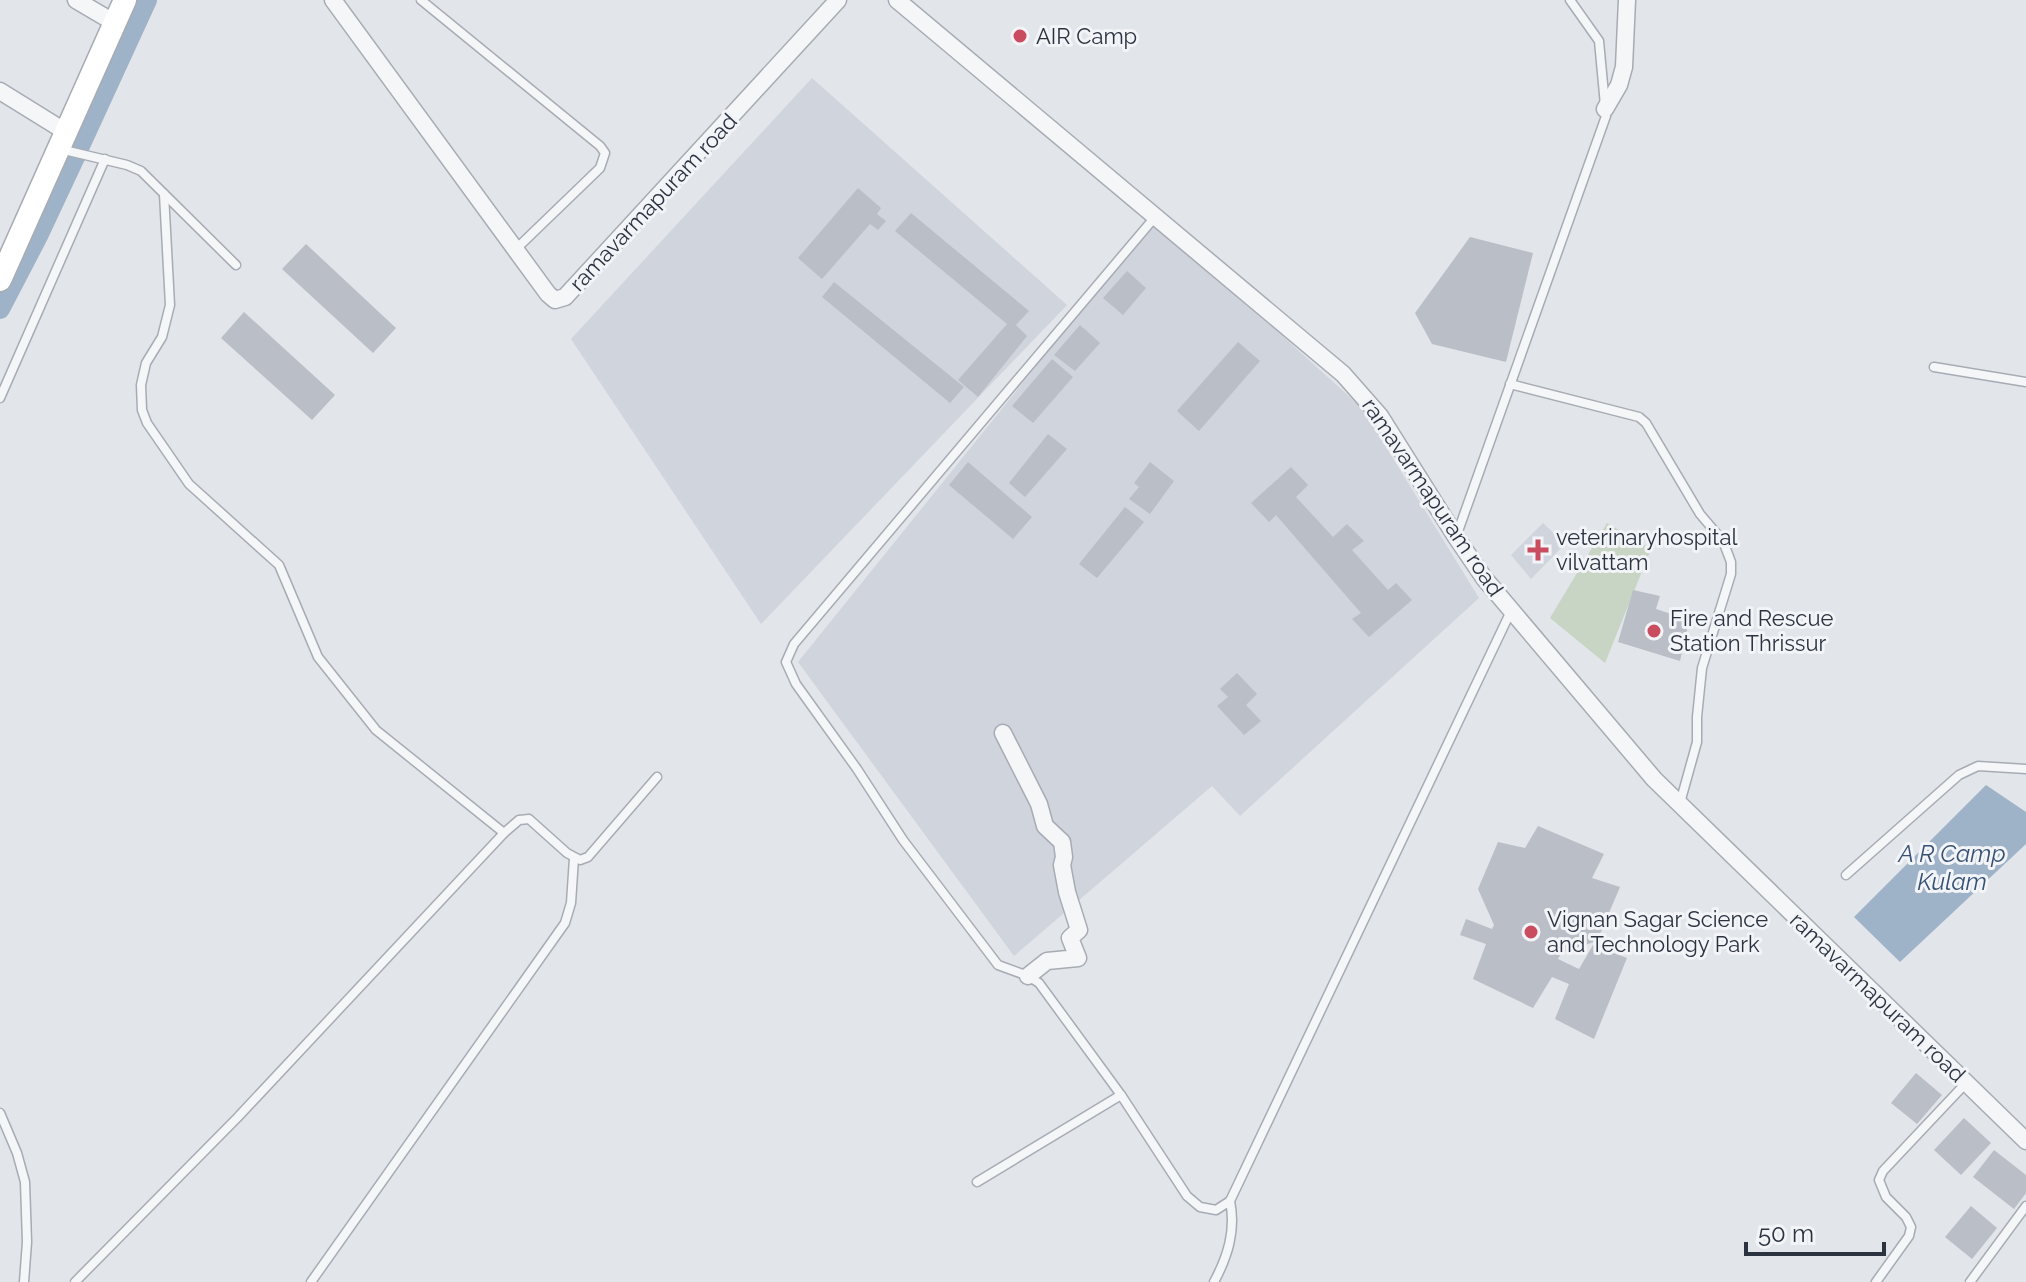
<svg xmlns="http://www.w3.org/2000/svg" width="2026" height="1282" font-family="Raleway,sans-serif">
<rect width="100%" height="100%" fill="#e2e5ea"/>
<g fill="#d0d4dc">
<path d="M812,78l255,227 -306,319 -190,-285z"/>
<path d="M1154,220l208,188 117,190 -239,218 -28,-30 -198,170 -216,-294z"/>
<path d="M1543,523l22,21 -34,35 -20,-24z"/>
</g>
<path fill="#c8d4c4" d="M1607,523l44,26 -46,114 -55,-45z"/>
<path fill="#9fb3c8" d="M1986,785l40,27v32l-126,118 -46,-45z"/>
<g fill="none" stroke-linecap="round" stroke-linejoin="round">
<g stroke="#9fb3c8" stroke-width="20">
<path d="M79,148l68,-148"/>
<path d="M0,309l38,-73 38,-81"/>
</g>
</g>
<g fill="#babec7">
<path d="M858,188l23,20 -4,6 9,7 -8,9 -8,-6 -48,55 -24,-21z"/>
<path d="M911,213l118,98 -13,14 11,11 -49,61 -20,-17 49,-56 -112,-93z"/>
<path d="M1470,237l63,16 -27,109 -74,-18 -17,-31z"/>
<path d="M306,244l90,84 -23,25 -91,-84z"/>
<path d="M1127,271l19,17 -23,27 -20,-17z"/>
<path d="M834,282l130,105 -14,16 -128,-106z"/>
<path d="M244,312l91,83 -23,25 -91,-82z"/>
<path d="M1080,325l20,18 -25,28 -21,-16z"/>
<path d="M1238,342l22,19 -61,70 -22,-20z"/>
<path d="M1052,359l21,18 -40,46 -21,-17z"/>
<path d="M1048,434l19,15 -42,48 -16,-14z"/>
<path d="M968,462l64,55 -19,22 -64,-54z"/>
<path d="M1150,462l24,19 -24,33 -21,-15 10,-12 -5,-4z"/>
<path d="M1291,467l17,18 -12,12 37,40 14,-13 17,17 -12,9 36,40 8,-7 16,17 -43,37 -17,-18 9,-6 -85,-98 -7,7 -18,-19z"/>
<path d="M1125,507l19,15 -47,56 -18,-14z"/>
<path d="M1633,590l27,6 -4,13 33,11 -9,41 -62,-19z"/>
<path d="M1237,673l20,21 -11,11 15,16 -17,14 -27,-29 11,-9 -8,-8z"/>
<path d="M1538,826l66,28 -12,24 28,9 -23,54 -36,12 -3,6 21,10 14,-24 34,13 -33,81 -39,-20 14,-35 -17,-7 -19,31 -60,-29 13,-35 -26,-9 6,-16 26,10 2,-4 -16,-36 20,-47 27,6z"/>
<path d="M1916,1073l26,22 -25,29 -26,-21z"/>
<path d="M1964,1118l27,25 -30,32 -27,-25z"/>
<path d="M1994,1150l32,25v18l-12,16 -41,-32z"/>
<path d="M1971,1206l26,22 -25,31 -27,-22z"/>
</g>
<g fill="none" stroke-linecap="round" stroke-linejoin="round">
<defs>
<g id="lane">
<path d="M421,0l179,146 5,7 -5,15 -84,81"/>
<path d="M60,149l67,16 14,6 95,94"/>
<path d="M164,194l6,111 -8,32 -16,26 -5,22 1,25 5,13 42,61 90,81 39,92 58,73 128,103 15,-13 10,-1 38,34 13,7 8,-3 69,-80"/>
<path d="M1155,217l-361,427 -8,18 10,22 61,85 46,71 95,125 30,11 11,7 82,112 66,101 13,11 16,3 14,-9 281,-590"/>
<path d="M1934,367l92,15"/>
<path d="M1510,384l129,33 7,6 54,91 23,27 8,21v12l-29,94 -5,49v25l-17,61"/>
<path d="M0,398l105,-239"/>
<path d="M1456,537l150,-421 -7,-75 -29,-41"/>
<path d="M1846,875l113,-100 19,-9 48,3"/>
<path d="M0,1113l17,40 8,29 2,60 -3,40"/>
<path d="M977,1182l144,-87"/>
<path d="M75,1282l162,-164 267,-285"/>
<path d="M311,1282l254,-359 6,-20 3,-45"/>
<path d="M1214,1282c14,-26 22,-52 16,-81"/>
<path d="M1876,1282l33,-46 2,-9 -5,-10 -20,-20 -7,-17 4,-9 83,-88"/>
<path d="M1970,1282l56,-76"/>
</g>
<g id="street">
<path d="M76,0l39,23"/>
<path d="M333,0l215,294 7,6 10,-3 273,-297"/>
<path d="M897,0l446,374 37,42 76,121 28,41 170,201 372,362"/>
<path d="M0,91l66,41"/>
<path d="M1605,109l14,-24 5,-18 3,-67"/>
<path d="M1003,733l36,71 6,22 17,16 2,15 -2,8 5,27 12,38 -9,8 8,20 -31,3 -19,15"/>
</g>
<path id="secondary" d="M0,280l125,-280"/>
</defs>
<use href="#lane" stroke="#a7acb4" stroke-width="11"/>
<use href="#street" stroke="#a7acb4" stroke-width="19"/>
<use href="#secondary" stroke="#a7acb4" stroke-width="25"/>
<use href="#lane" stroke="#f5f6f8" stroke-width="8"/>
<use href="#street" stroke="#f5f6f8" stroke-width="16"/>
<use href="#secondary" stroke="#fff" stroke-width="22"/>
</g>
<g fill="#c94d5e" stroke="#f2f4f7" stroke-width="3">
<circle cx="1020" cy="36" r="8"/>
<path d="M1534 538h8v8h8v8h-8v8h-8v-8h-8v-8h8z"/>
<circle cx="1654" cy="631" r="8"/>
<circle cx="1531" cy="932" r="8"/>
</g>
<g text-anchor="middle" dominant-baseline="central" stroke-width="6" stroke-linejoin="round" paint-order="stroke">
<g font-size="22" fill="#2b3341" stroke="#f2f4f7" text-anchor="start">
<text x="1036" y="36">AIR Camp</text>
<text x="1556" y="537">veterinaryhospital<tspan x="1556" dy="25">vilvattam</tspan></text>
<text x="1670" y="618">Fire and Rescue<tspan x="1670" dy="25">Station Thrissur</tspan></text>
<text x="1547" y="919">Vignan Sagar Science<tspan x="1547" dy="25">and Technology Park</tspan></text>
</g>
<g font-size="22" fill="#2b3341" stroke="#f2f4f7">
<text transform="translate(653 202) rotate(-47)">ramavarmapuram road</text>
<text transform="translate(1433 497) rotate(56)">ramavarmapuram road</text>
<text transform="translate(1878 997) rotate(44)">ramavarmapuram road</text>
</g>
<g font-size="24" font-style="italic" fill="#365174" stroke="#f2f4f7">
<text x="1952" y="853">A R Camp<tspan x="1952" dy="28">Kulam</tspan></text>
</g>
</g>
<path d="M1746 1242v12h138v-12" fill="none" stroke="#2b3341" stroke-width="4"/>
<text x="1758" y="1242" font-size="24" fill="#2b3341" stroke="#f2f4f7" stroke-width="6" paint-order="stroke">50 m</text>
</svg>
